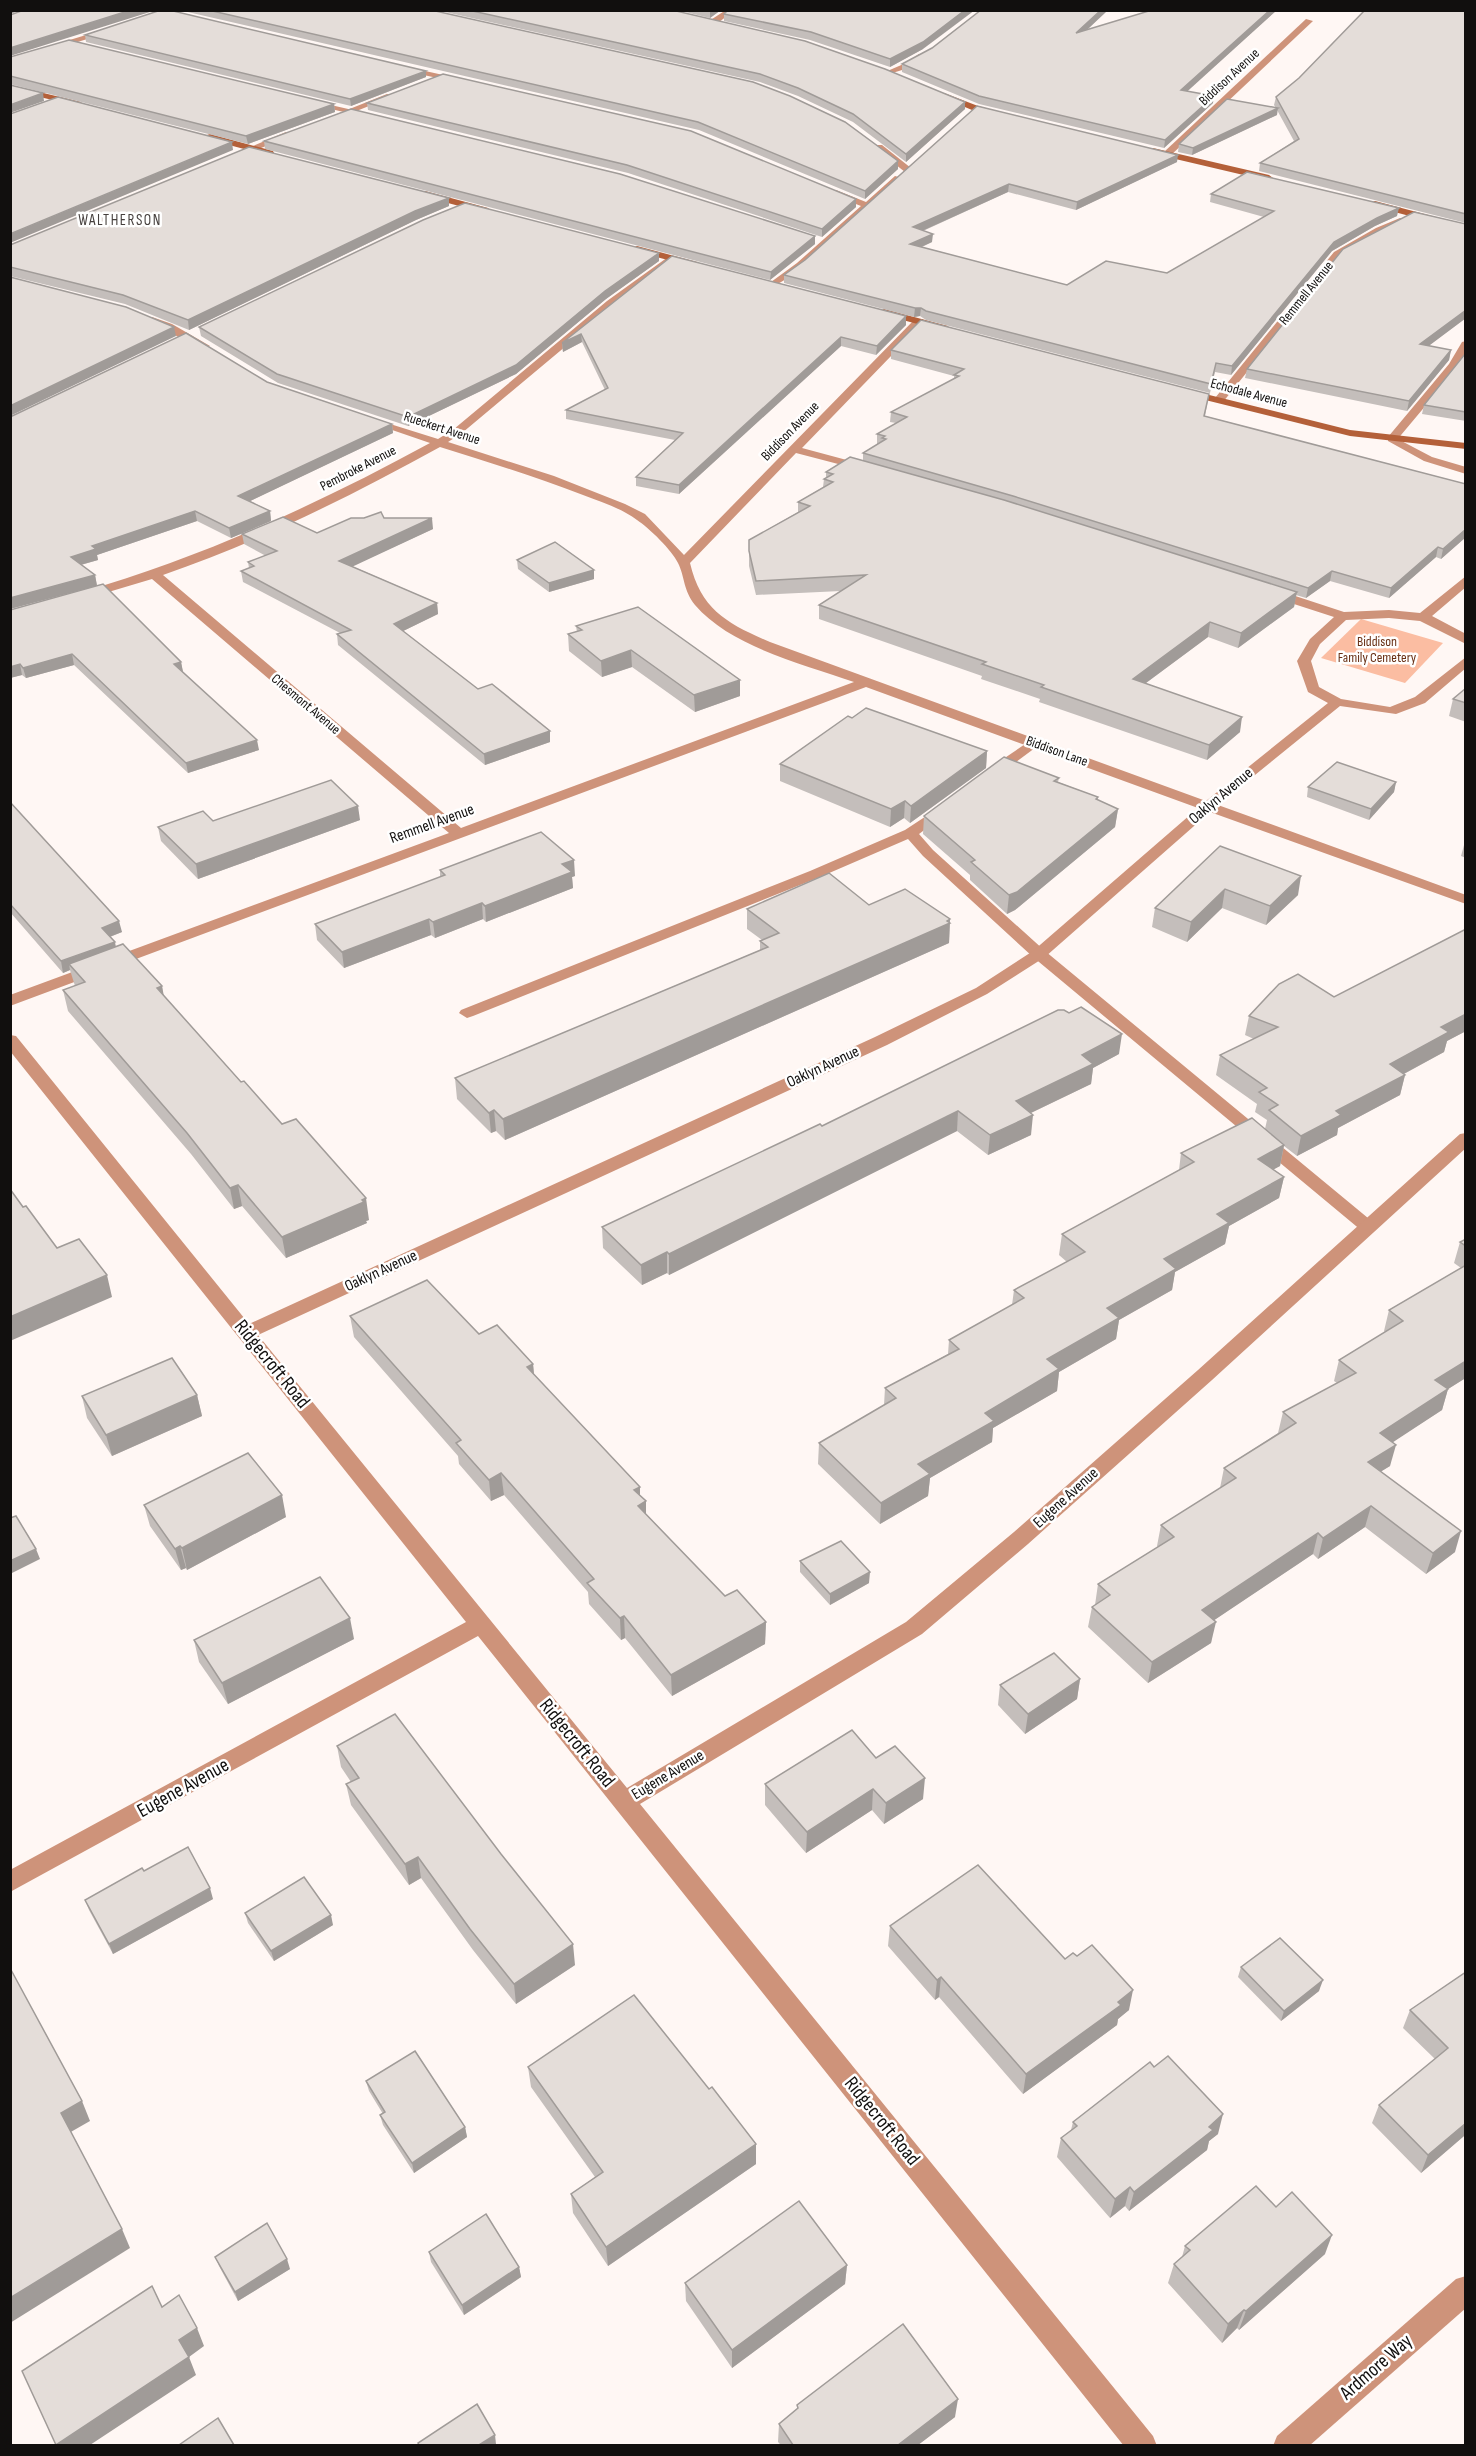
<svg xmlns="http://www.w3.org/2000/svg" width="1476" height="2456" font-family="'Sofia Sans Condensed',sans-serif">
<rect width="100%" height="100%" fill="#fff7f4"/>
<path fill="#fbbda2" d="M1361,619l82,24 -38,40 -84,-25z"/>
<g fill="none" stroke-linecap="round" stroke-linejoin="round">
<g fill="#ce937a" fill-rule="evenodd">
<path d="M106,29l7,2 -103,32v-5z"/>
<path d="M309,100l61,14 4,2 -4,2 -61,-14z"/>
<path d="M876,145h6l29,23v4h-6l-29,-23z"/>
<path d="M1466,341v13l-8,13 -62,74h-8v-4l61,-73 13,-22z"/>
<path d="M1034,738l7,4 -2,3 -42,31h-10l-2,-3 2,-3z"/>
<path d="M943,805l7,4 -2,3 -29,22 14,16 112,101 329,272 3,4 -3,4h-12l-329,-274 -110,-101 -15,-17 -88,38 -347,139 -6,2 -8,-5 2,-3 349,-139 95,-41z"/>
</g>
<g fill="#ce937a" fill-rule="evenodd">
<path d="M726,10h9l-20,15h-6v-4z"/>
<path d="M1306,19l7,2 -143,135h-6v-4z"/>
<path d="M919,54l7,2 -14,11 -23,7 -4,-2 21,-9z"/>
<path d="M403,66l58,13 4,2 -4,2 -61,-13 -1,-2z"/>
<path d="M387,94l7,2 -60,24 -7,-2z"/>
<path d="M286,132l4,3 -1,2 -53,21 -7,-2z"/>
<path d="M895,176l7,2c-14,16 -117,110 -131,108v-4l26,-19 64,-57 -31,-12v-4h6l30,12z"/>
<path d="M1400,218l8,2 -68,36 -117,146h-8v-4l119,-146 42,-24z"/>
<path d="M668,257l3,1v4l-56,43 -153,128 -14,9 106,34 71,28 20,10 39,41 231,-236h8v4l-121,125 67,18v4l-4,1 -69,-18 -106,110c11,47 38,61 80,79l436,159 122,-98 -20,-11 -11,-31 13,-22 24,-22 -65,-21 -2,-3 2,-3h8l67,22 45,-2 31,3 46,-37v11l-34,29 34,18v10l-46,-23 -31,-3 -43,2 -26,24 -9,17 8,26 22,12 49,8 25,-10 51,-40v11l-41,35 -29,11 -56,-8 -122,99 248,90v9l-256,-92 -165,145 -58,37 -100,51 -629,290 369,453 279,-166 108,-90 184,-162 262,-236 6,-1v15l-254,232 -184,164 -106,90 -282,170 513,632 4,10h-33l-646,-810 -468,256v-22l456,-248 -456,-571v-16l6,1 233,288 626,-287 101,-49 57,-37 165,-143 -332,-121 -856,319v-11l439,-162 -297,-254 -67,20 -6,-4 2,-3c122,-35 237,-88 349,-149l-64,-22 5,-3 67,21 16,-10 153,-128zM440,447c48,15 96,30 143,48 18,7 38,13 54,25 12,8 35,30 41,43 7,14 5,27 17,42 36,42 108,59 159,77l-393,146 -298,-253c96,-33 188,-79 277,-128z"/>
<path d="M152,317l20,7 38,22 -9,2 -53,-26 -1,-2z"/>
<path d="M1392,436l40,21 34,10v7l-42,-13 -36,-20v-4z"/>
<path d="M1466,2276v32l-157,138h-36l4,-10 179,-157z"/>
</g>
<g fill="#b46039" fill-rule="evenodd">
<path d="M10,85l71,17 1,2 -4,2 -68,-16z"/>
<path d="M944,93l34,13 23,6 1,2 -4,2 -26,-6 -31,-13 -1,-2z"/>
<path d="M210,134l63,17 1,2 -4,3 -63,-17v-4z"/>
<path d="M1153,148l116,27 4,3 -4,3 -119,-28 -1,-2z"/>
<path d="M425,191l63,17 2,2 -5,3 -63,-17v-4z"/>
<path d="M1375,201l91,24v6l-94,-25v-4z"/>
<path d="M637,246l60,16 2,2 -5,3 -60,-16v-4z"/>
<path d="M884,309l64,17 1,2 -5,3 -64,-17 -1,-2z"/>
<path d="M1185,389l165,41 116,13v6l-116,-13 -169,-42v-4z"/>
</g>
</g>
<g fill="#c4bebb">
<path d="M179,10h253l466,159 -33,30 -166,-69z"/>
<path d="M436,10h236l293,99 -59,53 -53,-40 -55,-26 -38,-14z"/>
<path d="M677,10h44l-11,8z"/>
<path d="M1108,10l-21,20 65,-20h125l-90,81 26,12 -49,45 -185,-44 -77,-32v-8l30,-16z"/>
<path d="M1466,10v213l-207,-52 1,-8 34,-22 -17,-31v5l-85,40 -14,-3 1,-8 97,-36 -2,-3 2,-8z"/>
<path d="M724,14l199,35 -33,18 -80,-27 -86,-19z"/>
<path d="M85,35l341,42 -75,29 -265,-64z"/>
<path d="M10,57l324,47 1,8 -87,32 -238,-60z"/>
<path d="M367,103l489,96v8l-34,30 -194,-64 -260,-63z"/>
<path d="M977,106l200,56 -101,48 -68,-18 -85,39 9,11 -10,5 145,38 100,-12 97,-56 -54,-15 1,-8 186,22 -22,10 -43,25 -101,124 -16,-3 -5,21 -284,-73 -6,-4 -6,1 -130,-34v-8l21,-15z"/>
<path d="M264,141l551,103 -45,36 -505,-131z"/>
<path d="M449,198v8l-33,14 -227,110 -64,-26 -115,-28v-31z"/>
<path d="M672,256l234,69 -30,30 -35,-9 -162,148 -43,-8v-9l39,-37 -109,-21v-9l39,-20 -23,-48 -19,10 -1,-9z"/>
<path d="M659,261l-53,38 -90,75 -108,52 -130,-43 -77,-47 -2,-9z"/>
<path d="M1466,318l-38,28 23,4 -2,10 -42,51 -162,-33 2,-9z"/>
<path d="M891,350l318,44 -4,22 261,68v53l-25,22 -5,-2 -47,41 -59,-17 -24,17 -10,-3 -2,12 -56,41 -30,-11 -62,46 94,49 -33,28 -168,-58 1,-3 -59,-20 1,-3 -163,-57v-14l22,-14 -85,4 -7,-29v-26l49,-28v-10l25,-15 1,-8 2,-1v-6l37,-12v-7l15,-9h-1v-10l19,-11 -6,-1 1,-10 63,-33v-3l-63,-17z"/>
<path d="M1466,354v67l-44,-7 2,-9z"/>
<path d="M267,382l125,42 1,9 -143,68 20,10 1,10 -40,17 -34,-17 -100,34 1,5 -17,5 14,10 2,10 84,77 2,10 76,78 -71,23 -114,-108 -48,13 -4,-3 -12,3v-68l80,-23 -80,22v-192z"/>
<path d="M384,518l49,11 -81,37 85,37 1,11 -35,17 75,58 72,42v11l-65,23 -147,-120 -1,-11 3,-1 -97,-51 -2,-11 8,-3 -1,-6 18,-6 -22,-12 -2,-10 75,-1z"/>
<path d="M517,560l77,10v9l-45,13 -31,-23z"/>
<path d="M576,626l164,70 -45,16 -63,-45 -30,10 -33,-26 -1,-17 9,-2z"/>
<path d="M1466,688v34l-17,-6 4,-17z"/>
<path d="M852,718l135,33 -1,17 -76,55 -6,-5 -14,9 -110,-46v-17z"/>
<path d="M1059,778l-1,4 40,15v3l20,9 -3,18 -100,83 -8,4 -37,-34v-5l-47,-41 1,-18z"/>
<path d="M1396,782l-2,10 -25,28 -62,-23 1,-10z"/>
<path d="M10,802l112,130 -12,5 6,10 46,39 1,9 78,87 41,42 87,96 -3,1 1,2 -81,35 -44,-52 -8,3 -43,-55 -123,-143 -5,-21 12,-4 -5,-16 -7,3 -53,-61z"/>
<path d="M360,820l-162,59 -37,-38 -3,-14 55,-6z"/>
<path d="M1466,838v20l-5,-2z"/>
<path d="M1220,846l78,49 -32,30 -44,-17 -35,34 -35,-15 3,-19z"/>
<path d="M440,870l135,6 -3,1 1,11 -87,34 -3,-3 -48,19 -4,-3 -87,33 -27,-28 -2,-16 125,-47z"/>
<path d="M869,905l81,18 -1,20 -444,197 -9,-9 -5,2 -34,-34 -2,-21 305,-128v-9l2,-1 -15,-11v-20z"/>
<path d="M1466,929v102l-19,10 -3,11 -40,22 1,1 -5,20 -62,33 -1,7 -40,21 -13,-10 -4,20 -7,3 11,8 -5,21 -50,28 -4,18 -50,28 -3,18 -53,30 -3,19 -57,33 -2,19 -64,37 -1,14 -62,36 -2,18 -48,28 -62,-60 1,-21 65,-38 1,-17 63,-34 1,-14 63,-35 2,-15 53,-28 -8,-7 3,-21 117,-64 2,-17 84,-24 2,-9 -12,-8 2,-8 -41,-29 4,-20 34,-16 -9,-4 4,-19 85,-19z"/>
<path d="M1119,1054l-26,14 -2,16 -60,29v22l-43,20 -31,-24 -288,144 -2,-2 -25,12 -39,-37 -1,-21 220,-101z"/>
<path d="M1466,1239v137l-2,3 -16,10 -6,21 -50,32 -2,24 -10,6 75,80 -29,22 -61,-47 -47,32 -5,-5 -99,66 -3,23 -63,40 -60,-56 4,-20 3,-2 3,-21 60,-37 -1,-1 4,-21 59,-37 4,-20 54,-35 5,-21 54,-29 -3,-2 5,-21 46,-28 -1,-1 5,-21 72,-42 -7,-5 6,-21z"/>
<path d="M350,1316l129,18 54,30 1,11 106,112v8l6,6v13l79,82 41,26 -1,22 -93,52 -47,-58 -4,2 -32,-36 -1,-12 -84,-97 -13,6 -32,-37 -1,-8 -104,-119z"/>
<path d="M197,1395l5,21 -90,40 -25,-38 -5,-22z"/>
<path d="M144,1505l142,12 -99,53 -1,-2 -5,2 -31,-44z"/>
<path d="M800,1561l69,22 -39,22 -30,-33z"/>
<path d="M354,1639l-126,65 -29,-42 -5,-22z"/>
<path d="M1080,1679l-3,20 -52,35 -27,-29 2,-20z"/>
<path d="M337,1746l238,219 -59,39 -43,-54 -52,-72 -12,7 -58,-80 -5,-21 5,-2 -10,-15z"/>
<path d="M876,1758l47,41 -39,25 -12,-14 -66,43 -41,-48v-21z"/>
<path d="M144,1871l69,28 -100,55 -24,-44 -4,-10z"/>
<path d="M245,1913l88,12 -59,36 -26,-38z"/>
<path d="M890,1926l175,33 64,51 -11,9 -1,6 -94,69 -84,-97 -4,3 -47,-54z"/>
<path d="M1241,1967l78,24 -38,30 -43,-44z"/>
<path d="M1466,1972l-2,164 -43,37 -49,-50 7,-18 56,-46 -32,-31 7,-18z"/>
<path d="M528,2067l181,22 47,55v20l-148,102 -35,-53 -2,-19 24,-17 -64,-90z"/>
<path d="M366,2081l99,46 2,10 -53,36 -31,-48 -3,-10 3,-1 -14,-23z"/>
<path d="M1073,2122l145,12 -9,7 -2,9 -78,61 -4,-5 -15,12 -53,-61 4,-19 10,-8z"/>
<path d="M1276,2207l49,47 -86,76 -2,-2 -15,15 -54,-60 6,-19 8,-7 3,-11z"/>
<path d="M429,2252l90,15 2,10 -57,38 -33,-53z"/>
<path d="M215,2257l75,12 -52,32 -19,-35z"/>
<path d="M847,2265l-2,19 -113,84 -46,-67 -1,-18z"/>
<path d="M797,2405l158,12 -37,28h-137l-3,-3 1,-18 18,-15z"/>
</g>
<g fill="#a09b98">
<path d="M10,10h11l-11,4z"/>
<path d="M131,10h19v2l-140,44v-8z"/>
<path d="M710,10h11l-11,8z"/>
<path d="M965,10h10l-52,39 -33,18v-8z"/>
<path d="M1101,10h7l-32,30v-7z"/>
<path d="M1270,10h7l-97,88 1,-8z"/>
<path d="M426,71v6l-75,29 -1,-7z"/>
<path d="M43,93l1,8 -34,12v-8z"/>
<path d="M1214,96l-1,7 -49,45 1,-8z"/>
<path d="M965,102v7l-59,53v-8z"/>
<path d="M334,104l1,8 -87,32 -2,-8z"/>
<path d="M1278,108l-1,7 -85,40 1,-7z"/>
<path d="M232,142l1,8 -223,93v-9z"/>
<path d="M1178,155l-1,7 -101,48 1,-8z"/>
<path d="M898,161v8l-33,30v-8z"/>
<path d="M1009,184l-1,8 -95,43v-8z"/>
<path d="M449,198v8l-33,14 -227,110 -1,-10 227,-109z"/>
<path d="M856,199v8l-34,30v-8z"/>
<path d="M1399,208l-2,8 -22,10 -43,25 -101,124 1,-9 102,-124 43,-24z"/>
<path d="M933,234l-1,8 -22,10v-8z"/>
<path d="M815,236v8l-45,36 1,-8z"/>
<path d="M659,253v8l-53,38 -90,75 -108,52v-9l197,-126z"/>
<path d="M915,308h6l-1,8 -6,1z"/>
<path d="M1466,310v8l-48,36 2,-10z"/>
<path d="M906,316v9l-30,30 1,-9z"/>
<path d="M174,327l2,9 -166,80v-10z"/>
<path d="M581,334l1,8 -19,10 -1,-9z"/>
<path d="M841,337v9l-162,148v-9z"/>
<path d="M1451,350l-2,10 -42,51 2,-10z"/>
<path d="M392,424l1,9 -153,73 -2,-10z"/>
<path d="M195,511l2,10 -100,34 1,5 -25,7 -2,-10 21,-11z"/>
<path d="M270,511l1,10 -40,17 -2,-10z"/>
<path d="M432,518l1,11 -92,43 -2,-11z"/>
<path d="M1466,529v8l-25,22 2,-10z"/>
<path d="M1438,547l-2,10 -47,41 2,-10z"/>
<path d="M594,570v9l-45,13v-9z"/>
<path d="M1332,571l-2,10 -24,17 2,-10z"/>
<path d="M95,575l2,11 -87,23v-11z"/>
<path d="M1297,592l-3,15 -56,41 3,-15z"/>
<path d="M437,603l1,11 -43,21 -1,-11z"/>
<path d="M1210,622l-2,15 -77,57 2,-15z"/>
<path d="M631,650l1,17 -30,10 -1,-16z"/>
<path d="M72,654l2,11 -48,13 -3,-10z"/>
<path d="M181,662l2,10 -9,-8z"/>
<path d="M20,664l2,11 -12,3v-11z"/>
<path d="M740,680v16l-45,16 -1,-17z"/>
<path d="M1242,717l-2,15 -33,28 2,-15z"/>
<path d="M550,731v11l-65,23 -1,-11z"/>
<path d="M257,740l2,10 -71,23 -2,-10z"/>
<path d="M987,751l-1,17 -76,55 1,-17z"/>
<path d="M1396,782l-2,10 -25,28 2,-11z"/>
<path d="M905,801l-1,17 -14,9 1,-18z"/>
<path d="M358,806l2,14 -162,59 -2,-15z"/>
<path d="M1118,809l-3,18 -100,83 -8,4 2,-19z"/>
<path d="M574,860l1,16 -3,1 1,11 -87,34 -1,-16 77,-42z"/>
<path d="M1301,876l-3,19 -32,30 4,-19z"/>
<path d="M1225,889l-3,19 -35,34 4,-20z"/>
<path d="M482,903l1,16 -48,19 -2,-16z"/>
<path d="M429,919l2,16 -87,33 -2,-16z"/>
<path d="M950,919l-1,24 -444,197 -2,-21z"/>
<path d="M119,921l3,11 -18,7 -2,-11z"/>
<path d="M115,942l2,11 -48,11 1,6 -7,3 -2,-12z"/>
<path d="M162,986l4,21 -9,-19z"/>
<path d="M1466,1014v17l-19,10 -3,11 -59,32 5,-20 51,-37z"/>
<path d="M1122,1034l-3,20 -26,14 -2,16 -77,37 2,-20 66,-46z"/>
<path d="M1405,1075l-5,20 -62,33 -1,7 -40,21 4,-20 35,-25z"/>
<path d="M494,1110l2,21 -5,2 -2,-20z"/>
<path d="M958,1111l-1,20 -288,144v-21z"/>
<path d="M1033,1115l-2,20 -43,20 2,-20z"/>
<path d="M1284,1145l-4,21 -26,14 4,-21z"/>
<path d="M1284,1177l-5,21 -50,28 -4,18 -50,28 -3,18 -53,30 -3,19 -57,33 -2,19 -64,37 -1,14 -62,36 -2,18 -48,28 1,-21 37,-39 67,-51 232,-199z"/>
<path d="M238,1185l4,21 -8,3 -4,-21z"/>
<path d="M366,1198l3,22 -3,1 1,2 -81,35 -4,-21z"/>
<path d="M667,1252v21l-25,12 -1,-20z"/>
<path d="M107,1275l5,22 -102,44v-24z"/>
<path d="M1466,1361v15l-2,3 -35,22 6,-21z"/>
<path d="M533,1364l2,21 -8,-18z"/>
<path d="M1448,1389l-6,21 -67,44 5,-21z"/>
<path d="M197,1395l5,21 -90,40 -6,-21z"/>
<path d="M1396,1445l-6,21 -28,17 6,-21z"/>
<path d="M501,1473l3,22 -13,6 -2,-21z"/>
<path d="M640,1487v17l6,-3v22l-7,4 -5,-37z"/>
<path d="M282,1495l4,22 -99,53 -5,-22z"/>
<path d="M1371,1506l-6,21 -47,32 5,-21z"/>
<path d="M1461,1531l-6,21 -29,22 7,-21z"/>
<path d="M1318,1533l-5,21 -115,77 4,-21z"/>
<path d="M180,1546l6,22 -5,2 -6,-21z"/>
<path d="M36,1549l4,10 -30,15v-13z"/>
<path d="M870,1572l-1,11 -39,22v-11z"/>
<path d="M624,1616l1,22 -4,2 -1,-22z"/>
<path d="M350,1618l4,21 -126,65 -6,-21z"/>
<path d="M766,1622l-1,22 -93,52 -1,-21z"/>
<path d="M1216,1622l-5,21 -63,40 4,-21z"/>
<path d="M1080,1679l-3,20 -52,35 3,-20z"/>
<path d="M925,1778l-2,21 -39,25 2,-21z"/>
<path d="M873,1789l-1,21 -66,43 1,-21z"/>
<path d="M418,1857l3,21 -12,7 -4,-21z"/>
<path d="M210,1888l3,11 -100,55 -4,-10z"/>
<path d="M331,1915l2,10 -59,36 -3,-10z"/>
<path d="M573,1944l2,21 -59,39 -2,-20z"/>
<path d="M941,1977l-2,20 -4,3 2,-20z"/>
<path d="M1323,1980l-4,11 -38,30 3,-10z"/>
<path d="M1133,1990l-4,20 -11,9 -1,6 -94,69 3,-20z"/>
<path d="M82,2101l8,20 -21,12 -8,-20z"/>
<path d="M1223,2114l-5,20 -9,7 -2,9 -78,61 5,-19z"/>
<path d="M1466,2123v9l-2,4 -43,37 7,-18z"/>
<path d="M465,2127l2,10 -53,36 -2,-10z"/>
<path d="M756,2144v20l-148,102 -2,-19z"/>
<path d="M1130,2187l-5,19 -15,12 5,-19z"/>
<path d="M122,2229l8,19 -120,75v-25z"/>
<path d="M1332,2235l-7,19 -86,76 7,-19z"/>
<path d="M287,2259l3,10 -52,32 -3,-9z"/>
<path d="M847,2265l-2,19 -113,84v-18z"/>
<path d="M519,2267l2,10 -57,38 -2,-10z"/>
<path d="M1244,2310l-7,18 -15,15 6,-19z"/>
<path d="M197,2328l7,18 -15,11 7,18 -106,70h-34l123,-105z"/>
<path d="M958,2399l-3,18 -37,28h-20z"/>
<path d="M495,2435l1,9 -2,1h-15z"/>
</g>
<g fill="#e4ddd9" stroke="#a09b98" stroke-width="1.5">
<path d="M24,10h107l-121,38v-33z"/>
<path d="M161,10h8l257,61 -76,28 -265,-64z"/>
<path d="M208,10h223l322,72 37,14 55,26 53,39 -33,30 -167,-69z"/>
<path d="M468,10h204l133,31 80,28 80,33 -59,52 -53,-40 -55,-26 -38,-14z"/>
<path d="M728,10h237l-42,32 -33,17 -79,-27 -87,-18z"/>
<path d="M981,10h120l-25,23 76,-23h118l-89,80 33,6 -49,44 -186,-44 -77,-32 30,-16z"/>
<path d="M1365,10h101v204l-206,-51 39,-24 -23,-42 23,-19z"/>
<path d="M69,40l265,64 -88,32 -236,-60v-19z"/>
<path d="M443,74l248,57 165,68 -34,30 -195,-64 -260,-62z"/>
<path d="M10,85l33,8 -33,12z"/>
<path d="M58,97l174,45 -222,92v-120z"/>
<path d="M1227,99l51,9 -85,40 -14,-4z"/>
<path d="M977,106l201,49 -101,47 -68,-18 -96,43 20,7 -23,10 157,41 39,-24 61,12 107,-62 -63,-17 36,-22 152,36 -22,10 -43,24 -102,124 -16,-3 -5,21 -285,-73 -5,-3h-6l-131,-33 21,-15z"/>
<path d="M351,109l269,65 195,62 -44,36 -507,-131z"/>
<path d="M249,147l200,51 -34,13 -227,109 -65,-25 -113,-28v-22z"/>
<path d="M465,203l194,50 -54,38 -89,74 -108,52 -131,-43 -78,-47 224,-107z"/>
<path d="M1414,212l52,12v86l-46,34 31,6 -42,51 -162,-32 96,-120z"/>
<path d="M672,256l234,60 -29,30 -36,-9 -162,148 -43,-8 47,-44 -117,-23 42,-22 -27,-54 -19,9z"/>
<path d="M10,277l116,30 48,20 -164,79z"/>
<path d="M921,320l288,74 -5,22 262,68v45l-23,20 -5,-2 -47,41 -59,-17 -24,17 -295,-92 -150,-43 23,-14 -4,-1 3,-2 -8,-2 30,-17 -16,-5 68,-36 -5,-1 10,-6 -73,-19z"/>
<path d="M186,333l81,49 125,42 -154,72 32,15 -41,17 -34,-17 -103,35 4,3 -25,8 24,18 -85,23v-181z"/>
<path d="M1465,354l1,58 -42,-7z"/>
<path d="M850,457l154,43 293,92 -56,41 -31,-11 -77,57 109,38 -33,28 -168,-58 3,-2 -62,-21 4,-2 -167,-57 47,-30 -110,6 -7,-30v-11l61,-34 -12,-4 35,-20 -9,-3 9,-5 -7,-2z"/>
<path d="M381,512l3,6h48l-93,43 98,42 -43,21 84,65 14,-5 58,47 -66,23 -147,-120 14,-4 -110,-59 13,-5 -6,-4 29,-11 -35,-17 41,-17 34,16 34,-15h13z"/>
<path d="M555,542l39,28 -45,13 -32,-23z"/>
<path d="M103,584l78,78 -7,2 83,76 -71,23 -114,-109 -49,14 -3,-4 -10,3v-57z"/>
<path d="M638,607l102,73 -46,15 -63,-45 -30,11 -33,-27 14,-4 -6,-4z"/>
<path d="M1466,688v15l-13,-4z"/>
<path d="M866,708l121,43 -76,55 -6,-5 -14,8 -111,-45 68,-48 4,2z"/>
<path d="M1004,757l55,21 -5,3 44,16 -2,2 22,10 -101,83 -8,3 -38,-33 4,-2 -51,-44z"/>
<path d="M1337,762l59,20 -25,27 -63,-22z"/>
<path d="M331,780l27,26 -162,58 -38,-37 45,-16 10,10z"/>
<path d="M10,802l109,119 -17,7 13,14 -54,19 -51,-57z"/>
<path d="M541,832l33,28 -12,4 10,8 -87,34 -3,-3 -49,19 -4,-3 -87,33 -27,-28 130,-49 -5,-5z"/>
<path d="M1220,846l81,30 -31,30 -45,-17 -34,33 -36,-14z"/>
<path d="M829,873l40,32 36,-16 45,30 -3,2 3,2 -447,196 -9,-9 -5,3 -34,-35 313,-131 -8,-6 19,-8 -32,-24z"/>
<path d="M1466,929v85l-25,13 8,5 -59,32 15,11 -69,36 5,4 -40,21 -32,-26 9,-5 -19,-13 8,-4 -47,-33 58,-28 -29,-11 30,-32 19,-10 36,23z"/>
<path d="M123,944l39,42 -5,2 84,94 3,-1 38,43 14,-5 70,79 -4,2 2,2 -82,35 -44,-52 -8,3 -43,-55 -124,-143 22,-8 -16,-18z"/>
<path d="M1081,1007l41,27 -40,21 11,9 -77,37 17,14 -43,20 -32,-24 -289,143 -2,-2 -26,13 -39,-38 218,-103 2,2 236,-116h6l5,3z"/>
<path d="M1252,1118l32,27 -26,14 26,18 -67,37 12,9 -65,36 12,10 -69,39 12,10 -72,41 12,10 -74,44 9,8 -76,43 12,10 -49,29 -62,-60 77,-45 -11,-10 74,-39 -10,-9 75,-42 -10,-8 71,-38 -23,-18 132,-72 -13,-9z"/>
<path d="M10,1189l13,18 3,-1 31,42 22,-9 28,36 -97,42z"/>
<path d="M1466,1239v7l-6,-4z"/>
<path d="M1466,1265v96l-31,19 13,9 -68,44 16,12 -28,17 93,69 -28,22 -62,-47 -48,32 -5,-5 -116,77 14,12 -64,40 -60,-55 18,-12 -12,-11 76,-47 -13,-12 75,-47 -12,-10 72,-45 -13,-11 73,-39 -17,-13 64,-39 -14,-11z"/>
<path d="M427,1280l52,54 18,-9 36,39 -6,3 113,120 -6,3 12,11 -8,5 87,90 12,-6 29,32 -95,53 -47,-59 -4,2 -33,-35 7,-4 -93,-106 -12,7 -33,-37 5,-3 -111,-124z"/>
<path d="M172,1358l25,37 -91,40 -24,-39z"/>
<path d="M248,1453l34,42 -100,53 -2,-2 -5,3 -31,-44z"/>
<path d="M16,1516l20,33 -26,12v-43z"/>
<path d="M841,1541l29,31 -40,22 -30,-33z"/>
<path d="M320,1577l30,41 -128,65 -28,-43z"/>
<path d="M1054,1653l26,26 -52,35 -28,-29z"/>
<path d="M395,1714l106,140 72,90 -59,40 -44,-55 -52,-72 -13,7 -59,-80 13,-6 -22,-32z"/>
<path d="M852,1730l24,28 19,-12 30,32 -39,25 -13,-14 -66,43 -42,-48z"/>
<path d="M188,1847l22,41 -101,56 -24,-44 57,-32 2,3z"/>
<path d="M978,1865l87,94 8,-6 4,3 15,-11 41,45 -15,12 3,3 -95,69 -85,-97 -4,3 -47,-54z"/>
<path d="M304,1877l27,38 -60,36 -26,-38z"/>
<path d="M1280,1938l43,42 -39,31 -43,-44z"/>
<path d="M10,1968l72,133 -21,12 61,116 -112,69z"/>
<path d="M1466,1972v151l-38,32 -49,-50 69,-57 -38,-38z"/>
<path d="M634,1995l75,94 3,-2 44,57 -150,103 -35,-53 32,-22 -75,-105z"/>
<path d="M415,2051l50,76 -53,36 -32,-48 5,-3 -19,-31z"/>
<path d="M1168,2056l55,58 -14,13 4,3 -79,62 -4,-5 -15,12 -54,-61 16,-12 -4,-4 77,-60 4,5z"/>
<path d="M1256,2186l20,21 16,-15 40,43 -86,76 -2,-1 -16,14 -54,-60 16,-14 -5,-4z"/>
<path d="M799,2201l48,64 -115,85 -47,-67z"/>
<path d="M486,2214l33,53 -57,38 -33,-53z"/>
<path d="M267,2223l20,36 -52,33 -20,-35z"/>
<path d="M152,2286l10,21 17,-12 18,33 -18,12 10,17 -133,88 -34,-74z"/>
<path d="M903,2324l55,75 -60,46h-105l-14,-21 19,-16 -1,-3z"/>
<path d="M477,2404l18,31 -16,10h-60l-1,-2z"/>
<path d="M218,2418l16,27h-55z"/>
</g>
<g text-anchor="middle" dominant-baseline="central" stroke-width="5" stroke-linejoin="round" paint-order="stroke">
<g font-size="14" fill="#110f0e" stroke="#fff">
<text transform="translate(1229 77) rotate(-43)">Biddison Avenue</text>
<text transform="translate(1306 293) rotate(-51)">Remmell Avenue</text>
<text transform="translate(1249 393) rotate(15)">Echodale Avenue</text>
<text transform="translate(442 428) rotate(18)">Rueckert Avenue</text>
<text transform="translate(790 431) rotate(-46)">Biddison Avenue</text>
<text transform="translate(358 468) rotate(-27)">Pembroke Avenue</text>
<text transform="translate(306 704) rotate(40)">Chesmont Avenue</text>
<text transform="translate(1057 751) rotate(20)">Biddison Lane</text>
</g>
<g font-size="14" fill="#683015" stroke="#fff">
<text x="1377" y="641">Biddison<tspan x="1377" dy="16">Family Cemetery</tspan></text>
</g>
<g font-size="15" letter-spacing="1.5" fill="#46403e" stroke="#fff">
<text x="120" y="220">WALTHERSON</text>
</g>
<g font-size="16" fill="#110f0e" stroke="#fff">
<text transform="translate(1221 796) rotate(-40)">Oaklyn Avenue</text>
<text transform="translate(432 824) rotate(-20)">Remmell Avenue</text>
<text transform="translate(823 1067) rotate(-25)">Oaklyn Avenue</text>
<text transform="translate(381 1271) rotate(-25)">Oaklyn Avenue</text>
<text transform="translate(1066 1498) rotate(-42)">Eugene Avenue</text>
<text transform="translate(668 1775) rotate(-31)">Eugene Avenue</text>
</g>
<g font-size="20" fill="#110f0e" stroke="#fff">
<text transform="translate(272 1364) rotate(51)">Ridgecroft Road</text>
<text transform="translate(577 1743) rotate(51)">Ridgecroft Road</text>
<text transform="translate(183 1788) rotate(-29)">Eugene Avenue</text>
<text transform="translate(882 2121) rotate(51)">Ridgecroft Road</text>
<text transform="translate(1376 2367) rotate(-41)">Ardmore Way</text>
</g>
</g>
<rect width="1476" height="2456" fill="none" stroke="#110f0e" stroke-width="24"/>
</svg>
